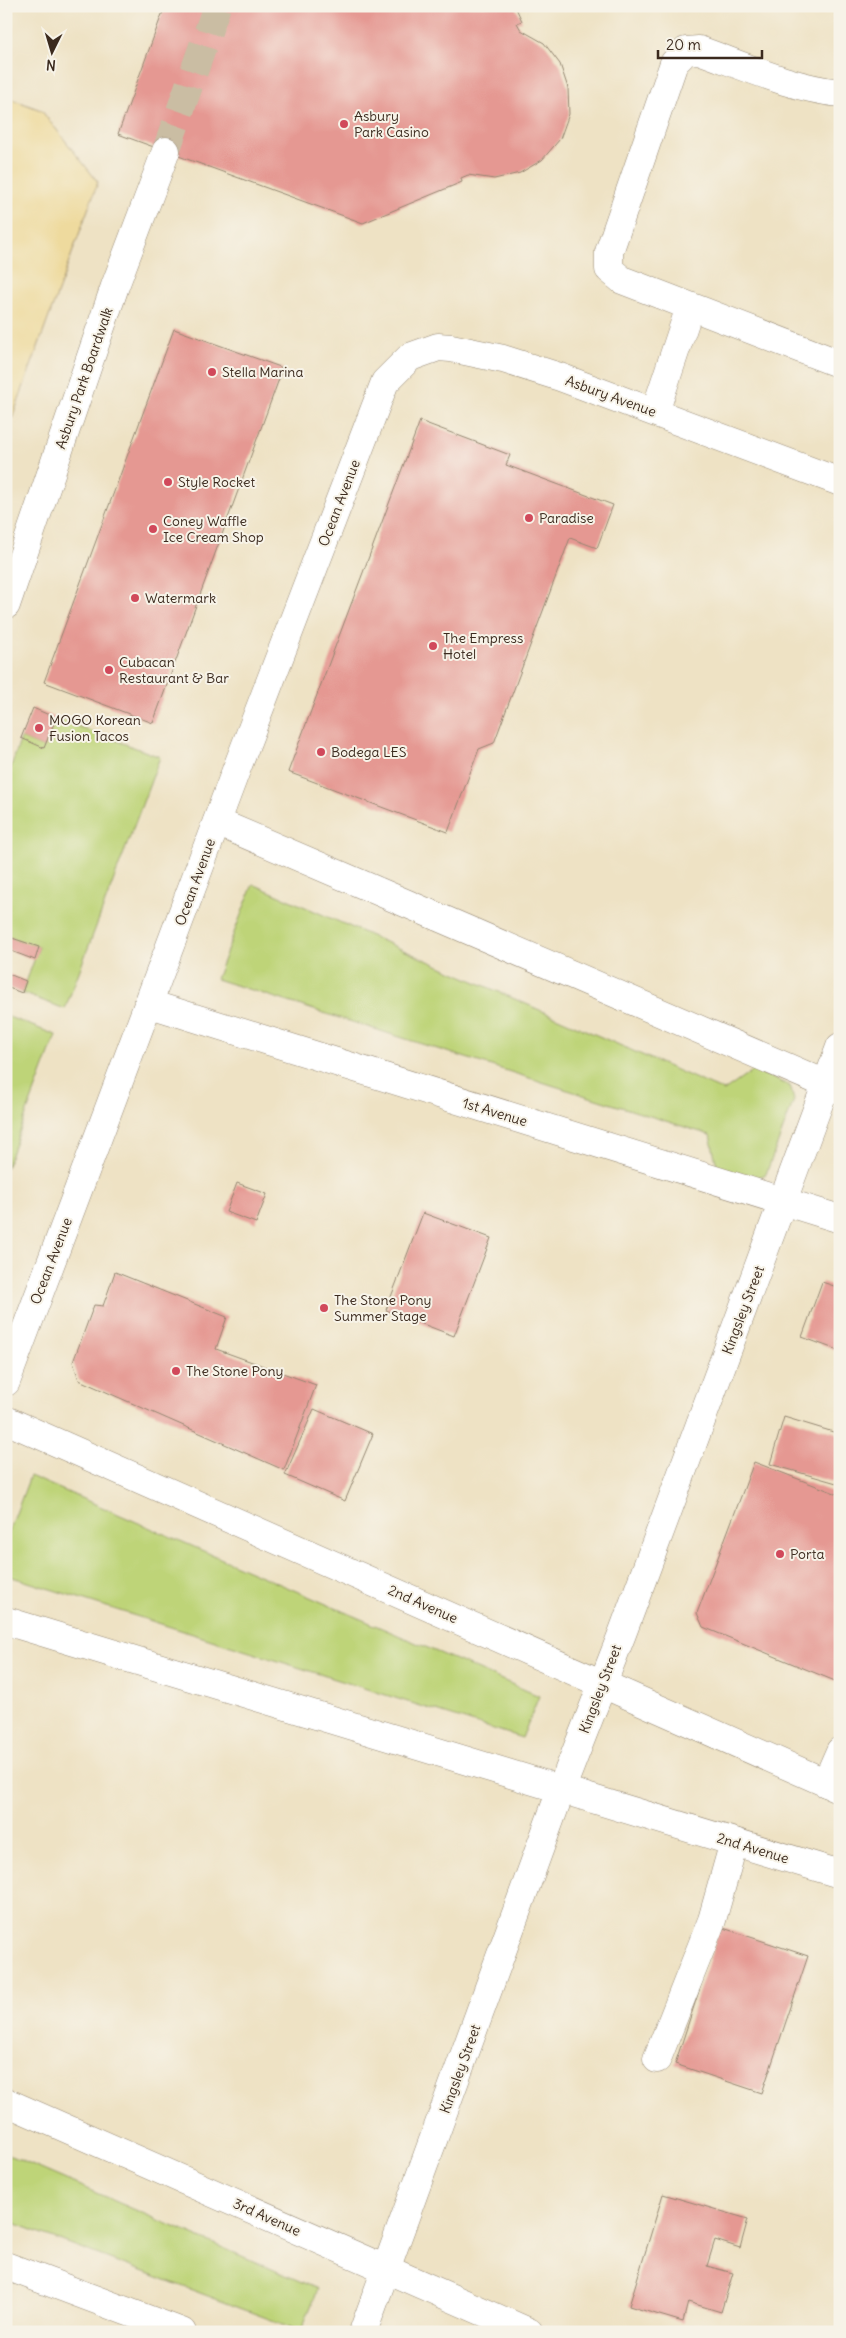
<svg xmlns="http://www.w3.org/2000/svg" width="846" height="2338" font-family="Delius,sans-serif">
<rect width="100%" height="100%" fill="#f7f3e8"/>
<filter id="ink" filterUnits="userSpaceOnUse"><feTurbulence type="fractalNoise" baseFrequency=".02" numOctaves="2"/><feDisplacementMap in="SourceGraphic" scale="10" xChannelSelector="R" yChannelSelector="G"/><feConvolveMatrix kernelMatrix="1 2 1 2 8 2 1 2 1" color-interpolation-filters="sRGB"/></filter>
<filter id="wash" filterUnits="userSpaceOnUse"><feTurbulence type="fractalNoise" baseFrequency=".0096" numOctaves="4" result="noise"/><feDisplacementMap in="SourceGraphic" scale="20" xChannelSelector="R" yChannelSelector="G"/><feGaussianBlur stdDeviation="1.12" result="paint"/><feColorMatrix in="noise" values="0 0 0 0 0 0 0 0 0 0 0 0 0 0 0 0 0 1.4 0 .05"/><feComposite in="paint" operator="in"/></filter>
<g filter="url(#wash)">
<rect width="100%" height="100%" fill="#eee2c4"/>
<g fill="#bed478" stroke="#7c7f4b">
<path d="M56,718l104,39 -95,252 -43,-16 17,-46 -33,-11v-155l15,-43 23,10z"/>
<path d="M253,884l471,207 30,-21 36,16 4,14 -28,74 -11,5 -38,-13 -7,-31 -494,-156z"/>
<path d="M6,1016l50,19 -50,133z"/>
<path d="M30,1476l509,220 -17,42 -516,-163v-35z"/>
<path d="M6,2154l312,135 -17,42 -295,-111z"/>
</g>
<path fill="#eeda9e" stroke="#94825e" d="M6,97l35,13 57,72 -92,253z"/>
<g id="blocks">
<g fill="#e59892">
<path d="M165,6h350l7,15 -5,2 4,7 23,13 16,21 8,24 1,26 -9,25 -18,21 -22,13 -26,6 -26,-4 -7,3 1,4 -99,41 -245,-89z"/>
<path d="M174,329l109,39 -130,355 -109,-41z"/>
<path d="M420,421l90,34 -4,10 107,40 -16,43 -27,-10 -76,205 -15,6 -31,83 -160,-60z"/>
<path d="M33,708l23,10 -12,30 -23,-10z"/>
<path d="M6,936l33,11 -4,13 -29,-11z"/>
<path d="M6,973l20,8 -4,12 -16,-6z"/>
<path d="M237,1183l30,11 -11,29 -30,-11z"/>
<path d="M423,1213l68,25 -37,98 -68,-26z"/>
<path d="M115,1272l112,45 -11,32 100,36 -32,85 -205,-90 -6,-18 21,-57 9,1z"/>
<path d="M822,1282l18,6v63l-38,-14z"/>
<path d="M314,1409l59,25 -28,67 -60,-26z"/>
<path d="M784,1417l56,17v50l-70,-20z"/>
<path d="M754,1462l86,33v172l-5,14 -132,-54 -6,-14z"/>
<path d="M720,1927l88,29 -46,137 -87,-29z"/>
<path d="M663,2194l85,25 -8,29 -25,-8 -8,26 26,7 -12,39 -33,-10 -5,20 -54,-16z"/>
</g>
</g>
</g>
<g filter="url(#ink)">
<use href="#blocks" fill-opacity="0" stroke="#948671" stroke-width="1"/>
<g fill="none" stroke-linecap="round" stroke-linejoin="round">
<path stroke="#cabda3" stroke-width="28" stroke-dasharray="28 14" stroke-linecap="butt" d="M166,151l51,-145"/>
<defs>
<g id="minor">
<path d="M840,93c-48,-5 -96,-27 -141,-43l-13,1 -12,12 -65,189v17l13,11 218,84"/>
<path d="M655,412l35,-105"/>
<path d="M6,605l109,-319 51,-135"/>
<path d="M217,822l623,268"/>
<path d="M150,1004l690,215"/>
<path d="M6,1382l229,-609 150,-391 25,-25 28,-10 13,1 52,11 57,18 280,105"/>
<path d="M6,1420l834,369"/>
<path d="M6,1621l834,253"/>
<path d="M826,1783l14,-32"/>
<path d="M657,2059l55,-139 22,-78"/>
<path d="M6,2102l523,230"/>
<path d="M6,2266l176,66"/>
<path d="M363,2332l198,-542 61,-156 218,-587"/>
</g>
</defs>
<use href="#minor" stroke="#948671" stroke-width="29"/>
<use href="#minor" stroke="#fff" stroke-width="28"/>
</g>
</g>
<g fill="#d1495b" stroke="#f7f3e8" stroke-width="2">
<circle cx="344" cy="124" r="5"/>
<circle cx="212" cy="372" r="5"/>
<circle cx="168" cy="482" r="5"/>
<circle cx="529" cy="518" r="5"/>
<circle cx="153" cy="529" r="5"/>
<circle cx="135" cy="598" r="5"/>
<circle cx="433" cy="646" r="5"/>
<circle cx="109" cy="670" r="5"/>
<circle cx="39" cy="728" r="5"/>
<circle cx="321" cy="752" r="5"/>
<circle cx="324" cy="1308" r="5"/>
<circle cx="176" cy="1371" r="5"/>
<circle cx="780" cy="1554" r="5"/>
</g>
<g text-anchor="middle" dominant-baseline="central" stroke-width="4" stroke-linejoin="round" paint-order="stroke">
<g font-size="14" fill="#3b2a1e" stroke="#f7f3e8" text-anchor="start">
<text x="354" y="116">Asbury<tspan x="354" dy="16">Park Casino</tspan></text>
<text x="222" y="372">Stella Marina</text>
<text x="178" y="482">Style Rocket</text>
<text x="539" y="518">Paradise</text>
<text x="163" y="521">Coney Waffle<tspan x="163" dy="16">Ice Cream Shop</tspan></text>
<text x="145" y="598">Watermark</text>
<text x="443" y="638">The Empress<tspan x="443" dy="16">Hotel</tspan></text>
<text x="119" y="662">Cubacan<tspan x="119" dy="16">Restaurant &amp; Bar</tspan></text>
<text x="49" y="720">MOGO Korean<tspan x="49" dy="16">Fusion Tacos</tspan></text>
<text x="331" y="752">Bodega LES</text>
<text x="334" y="1300">The Stone Pony<tspan x="334" dy="16">Summer Stage</tspan></text>
<text x="186" y="1371">The Stone Pony</text>
<text x="790" y="1554">Porta</text>
</g>
<g font-size="14" fill="#3b2a1e" stroke="#f7f3e8">
<text transform="translate(84 378) rotate(-71)">Asbury Park Boardwalk</text>
<text transform="translate(611 396) rotate(20)">Asbury Avenue</text>
<text transform="translate(339 503) rotate(-69)">Ocean Avenue</text>
<text transform="translate(195 882) rotate(-70)">Ocean Avenue</text>
<text transform="translate(495 1112) rotate(17)">1st Avenue</text>
<text transform="translate(51 1261) rotate(-69)">Ocean Avenue</text>
<text transform="translate(743 1310) rotate(-69)">Kingsley Street</text>
<text transform="translate(423 1604) rotate(24)">2nd Avenue</text>
<text transform="translate(600 1689) rotate(-69)">Kingsley Street</text>
<text transform="translate(753 1848) rotate(17)">2nd Avenue</text>
<text transform="translate(460 2069) rotate(-70)">Kingsley Street</text>
<text transform="translate(267 2217) rotate(24)">3rd Avenue</text>
</g>
</g>
<rect width="846" height="2338" fill="none" stroke="#f7f3e8" stroke-width="25"/>
<g transform="translate(52 52) rotate(185)" stroke="#f7f3e8" stroke-width="4" paint-order="stroke">
<path d="M0-4L9 19L0 12L-9 19Z" fill="#3b2a1e"/>
<text y="-8" font-size="14" font-weight="bold" text-anchor="middle" fill="#3b2a1e">N</text>
</g>
<path d="M658 50v8h104v-8" fill="none" stroke="#3b2a1e" stroke-width="2.5"/>
<text x="666" y="50" font-size="15" fill="#3b2a1e" stroke="#f7f3e8" stroke-width="4" paint-order="stroke">20 m</text>
</svg>
